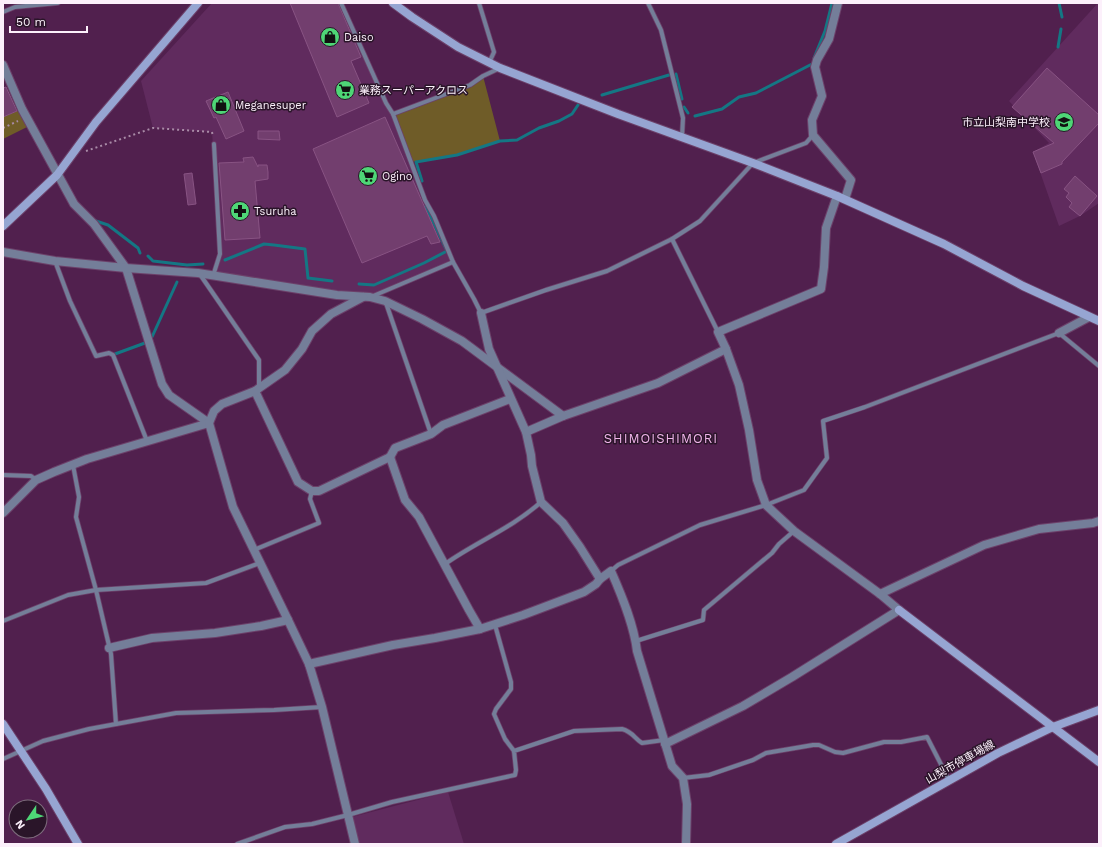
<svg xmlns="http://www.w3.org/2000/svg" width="1102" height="847" font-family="'Work Sans','Noto Sans JP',sans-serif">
<rect width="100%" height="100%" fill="#51204e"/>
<g fill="#602b5e">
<path d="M212,3h130l51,111 32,86 28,62 -83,35 -157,-21 7,-23 -8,-121 -59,-4 -12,-47z"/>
<path d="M1098,3h1v200l-19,13 -21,10 -26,-74 16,-9 -40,-42z"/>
<path d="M448,792l16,52h-105l-7,-27z"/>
</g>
<g fill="#6f5c28">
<path d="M483,76l17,65 -43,14 -46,7 -18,-48 77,-29z"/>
<path d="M22,109l9,16 -28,14v-22z"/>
</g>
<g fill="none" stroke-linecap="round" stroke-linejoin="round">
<g stroke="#147784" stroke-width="3">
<path d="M1059,3l3,14"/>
<path d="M1058,47l3,-18"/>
<path d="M814,58l11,-27 7,-28"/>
<path d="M676,74l6,25"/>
<path d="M602,95l67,-20"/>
<path d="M684,107l4,6"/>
<path d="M695,116l27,-7 17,-12 17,-4 56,-29"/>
<path d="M422,181l-6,-19 41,-7 43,-14 17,-1 22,-12 20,-7 13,-7 6,-9"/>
<path d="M96,221l12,4 30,23 2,5"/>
<path d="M148,256l5,5 34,4 16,-1"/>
<path d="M225,260l39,-16 10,1 31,4 3,29 24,3"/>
<path d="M359,284l15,1 50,-22 23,-12 -21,-45"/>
<path d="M152,337l25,-55"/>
<path d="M115,354l30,-11"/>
</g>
</g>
<g fill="#723e6e" stroke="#885383">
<path d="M290,3h48l23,54 -10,4 18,42 -32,14z"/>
<path d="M1047,68l52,47v8l-37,39v2l-21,9 -8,-21 21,-9 -42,-36z"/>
<path d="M6,87l11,24 -14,6v-29z"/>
<path d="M228,92l16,39 -18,8 -10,-22 -2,1 -8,-17z"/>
<path d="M385,117l55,125 -9,2 -4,-8 -65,27 -49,-114z"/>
<path d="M258,131h21l1,9 -22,-1z"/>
<path d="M253,157l5,10v-2h9l1,7v7l-13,2 5,57 -35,2 -6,-77 25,-1 -1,-4z"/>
<path d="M192,173l4,31 -8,1 -4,-31z"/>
<path d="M1075,176l22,20 -17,20 -11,-9 3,-4 -6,-6 3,-4 -5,-4z"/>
</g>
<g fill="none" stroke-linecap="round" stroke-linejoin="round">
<defs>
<g id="lane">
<path d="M341,3l45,100 7,11"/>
<path d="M479,3l15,49 -5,11"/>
<path d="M648,3l13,27 22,88 -1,19"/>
<path d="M3,12l12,-5 43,-4"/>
<path d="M500,68l-17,8 -13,9 -77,29 32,86 9,16 19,46 21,37 7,14 65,-23 61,-19 65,-32 28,-18 53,-58 53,-20 7,-8"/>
<path d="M672,239l46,93"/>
<path d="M55,261l15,40 26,55 13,-3 4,2 34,86"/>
<path d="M199,273l60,87v28"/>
<path d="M213,276l7,-22 -6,-110"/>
<path d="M373,296l80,-34"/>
<path d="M386,303l45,131"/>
<path d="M73,465l6,32 -3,20 20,73 15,64 5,70"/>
<path d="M3,475l28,1 5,4"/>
<path d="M254,550l65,-27 -9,-24 2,-8"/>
<path d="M445,564c31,-22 67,-36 96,-62"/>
<path d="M611,571l7,-6 82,-40 66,-20 38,-15 23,-32 -4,-37 42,-14 194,-74 40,33"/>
<path d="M3,621l65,-26 28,-5 110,-7 54,-20"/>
<path d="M495,625l16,57v7l-15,20 -2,5 11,25 9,12"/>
<path d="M636,641l67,-21 1,-10 68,-57 7,-9 15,-13"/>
<path d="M3,759l40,-18 46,-12 87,-16 98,-3 48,-3"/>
<path d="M683,778l26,-3 44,-15 13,-7 47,-8h6l16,7 8,1 41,-11h17l26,-5 22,43"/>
<path d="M237,844l48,-17 27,-3 36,-9 44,-13 123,-27 1,-5 -2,-19 60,-20 48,-2c11,3 12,9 20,14l22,-3"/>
</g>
<g id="street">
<path d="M838,3l-9,36 -12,21 -2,7 7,29 -10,24 1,15 38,45 -6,19"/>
<path d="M3,65l19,44 52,95 20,20 32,44 36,116 7,11 40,28"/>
<path d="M3,252l52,9 71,7 72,5 139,22 33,2 15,4 37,18 40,22 101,75 95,-33 68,-34"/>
<path d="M481,313l8,36 37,83 5,23 1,11 9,36 22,21 17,24 20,32"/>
<path d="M1059,333l30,-16"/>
<path d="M255,391l43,91 14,9h7l71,-34 5,-9 36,-14 12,-9 67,-26"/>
<path d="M526,432l37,-16"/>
<path d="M390,457l15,43 14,17 50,93 11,19"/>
<path d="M3,513l33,-33 18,-8 33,-13 122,-36"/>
<path d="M880,594l104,-49 55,-16 54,-6 6,-2"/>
<path d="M109,648l43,-10 63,-5 46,-7 27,-6"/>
<path d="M309,664l84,-19 42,-7 45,-9 43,-14 61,-23 12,-8 4,-5 11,-8c11,25 23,54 26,80l35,115 11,12 4,26 -1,40"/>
<path d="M665,744l78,-38 49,-29 107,-67 -19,-16 -86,-63 -28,-26 -9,-25 -8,-50 -10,-45 -13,-36 -8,-17 103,-43 3,-22 2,-39 11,-32"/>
<path d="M355,844l-33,-137 -13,-43 -21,-44 -55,-113 -24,-84 5,-12 8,-7 33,-13 30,-21 17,-21 10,-18 19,-17 32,-17"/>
</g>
<g id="secondary">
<path d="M393,3l19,14 46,30 42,21 118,46 135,49 84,33 107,48 79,42 76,35"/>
<path d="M3,226l54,-51 39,-53 102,-119"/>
<path d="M899,610l200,152"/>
<path d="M3,724l43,65 32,55"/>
<path d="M836,844l162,-91 55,-26 46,-17"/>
</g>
</defs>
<use href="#lane" stroke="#6c416a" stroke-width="5.5"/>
<use href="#street" stroke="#6c416a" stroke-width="10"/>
<use href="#secondary" stroke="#6c416a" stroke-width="10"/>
<g stroke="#a98ba7" stroke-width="2" stroke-dasharray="2 3" stroke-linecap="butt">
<path d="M3,128l15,-7"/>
<path d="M86,151l67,-23 59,4 1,5"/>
</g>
<use href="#lane" stroke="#747e99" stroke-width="4"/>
<use href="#street" stroke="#747e99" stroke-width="8"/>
<use href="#secondary" stroke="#96a5d2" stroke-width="8"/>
</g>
<defs>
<symbol id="shop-disc" viewBox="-11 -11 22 22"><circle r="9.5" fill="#4ed676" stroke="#2a1529"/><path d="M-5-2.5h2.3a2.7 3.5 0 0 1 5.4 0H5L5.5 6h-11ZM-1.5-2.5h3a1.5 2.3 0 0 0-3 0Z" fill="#111"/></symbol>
<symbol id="supermarket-disc" viewBox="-11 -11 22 22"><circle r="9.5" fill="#4ed676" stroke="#2a1529"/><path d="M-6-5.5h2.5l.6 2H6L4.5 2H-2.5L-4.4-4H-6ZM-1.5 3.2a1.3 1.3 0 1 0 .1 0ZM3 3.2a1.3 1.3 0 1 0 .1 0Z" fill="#111"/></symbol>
<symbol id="school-disc" viewBox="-11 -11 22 22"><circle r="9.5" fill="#4ed676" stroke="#2a1529"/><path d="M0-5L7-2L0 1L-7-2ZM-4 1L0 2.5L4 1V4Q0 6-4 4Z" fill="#111"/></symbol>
<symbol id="pharmacy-disc" viewBox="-11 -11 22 22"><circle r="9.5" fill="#4ed676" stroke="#2a1529"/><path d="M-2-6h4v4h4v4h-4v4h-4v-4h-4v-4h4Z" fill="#111"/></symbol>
</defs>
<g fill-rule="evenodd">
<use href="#shop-disc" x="319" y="26" width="22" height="22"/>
<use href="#supermarket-disc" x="334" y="79" width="22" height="22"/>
<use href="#shop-disc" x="210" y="94" width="22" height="22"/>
<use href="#school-disc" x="1053" y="111" width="22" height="22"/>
<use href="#supermarket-disc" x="357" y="165" width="22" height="22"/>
<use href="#pharmacy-disc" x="229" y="200" width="22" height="22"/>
</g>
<g text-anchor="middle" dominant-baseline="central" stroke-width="3" stroke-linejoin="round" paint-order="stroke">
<g font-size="11" fill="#fcf0fb" stroke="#2a1529" text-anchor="start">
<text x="344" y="37">Daiso</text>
<text x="359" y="90">業務スーパーアクロス</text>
<text x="235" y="105">Meganesuper</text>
<text x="1050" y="122" text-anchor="end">市立山梨南中学校</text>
<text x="382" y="176">Ogino</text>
<text x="254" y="211">Tsuruha</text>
</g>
<g font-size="11" fill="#fcf0fb" stroke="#2a1529">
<text transform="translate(960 762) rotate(-29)">山梨市停車場線</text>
</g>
<g font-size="13" letter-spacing="1" fill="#f1b5eb" stroke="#2a1529">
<text x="661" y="438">SHIMOISHIMORI</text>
</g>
</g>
<rect width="1102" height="847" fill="none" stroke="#fcf0fb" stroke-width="8"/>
<g transform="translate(28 819) rotate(235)"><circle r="19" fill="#2a1529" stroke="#7e6d7d"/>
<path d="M0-3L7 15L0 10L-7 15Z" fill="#4ed676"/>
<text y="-6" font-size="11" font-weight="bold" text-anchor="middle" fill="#fcf0fb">N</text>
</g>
<path d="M10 26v6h77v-6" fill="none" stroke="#fcf0fb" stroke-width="2"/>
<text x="16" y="26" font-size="12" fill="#fcf0fb" stroke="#2a1529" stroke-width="3" paint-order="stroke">50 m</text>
</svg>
